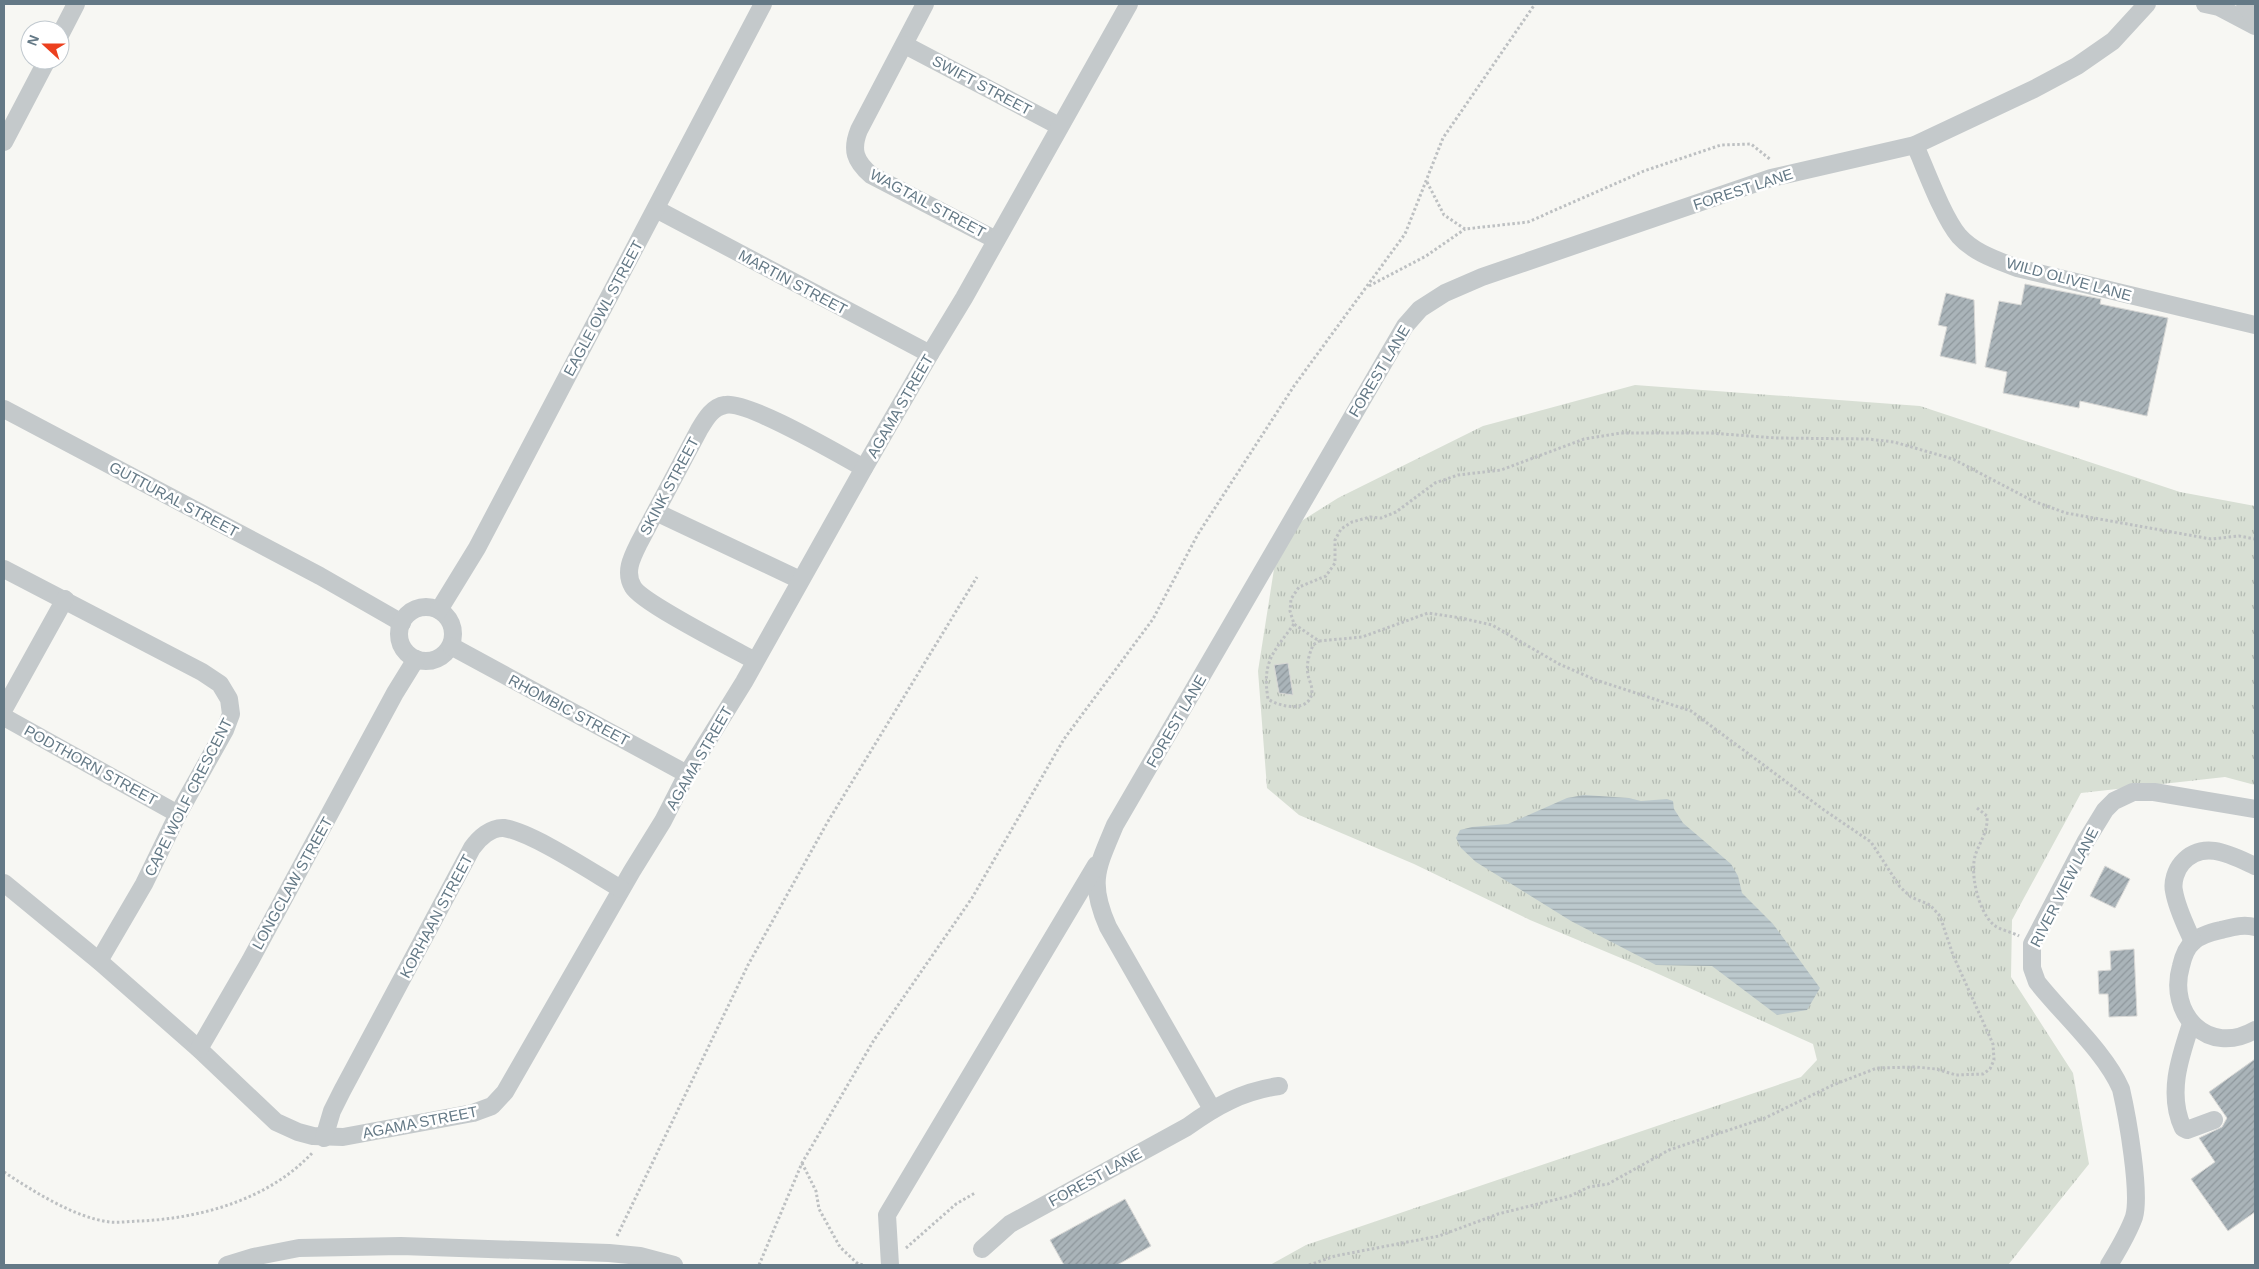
<svg xmlns="http://www.w3.org/2000/svg" width="2259" height="1269" font-family="Helvetica,sans-serif">
<defs>
<pattern id="grass-tufts" width="24" height="20" patternUnits="userSpaceOnUse" patternTransform="scale(1.25)"><rect width="24" height="20" fill="#d8dfd4"/><path d="M3 7l-1-3M5 7V3M7 7l1-3M15 17l-1-3M17 17v-4M19 17l1-3" fill="none" stroke="#b3bab2"/></pattern>
<pattern id="water-rules" width="6" height="5" patternUnits="userSpaceOnUse" patternTransform="scale(1.25)"><rect width="6" height="5" fill="#bcc9cd"/><path d="M0 2.5h6" fill="none" stroke="#9ca8ac"/></pattern>
<pattern id="building-hatch" width="6" height="6" patternUnits="userSpaceOnUse" patternTransform="scale(1.25)"><rect width="6" height="6" fill="#aab4b9"/><path d="M-1 1l2-2M0 6l6-6M5 7l2-2" fill="none" stroke="#8e979c"/></pattern>
</defs>
<rect width="100%" height="100%" fill="#f7f7f3"/>
<path fill="url(#grass-tufts)" d="M1635,385l285,21 260,86 75,14v279l-30,-8 -144,16 -69,127 -1,57 62,96 16,91 -81,101h-738l36,-20 495,-168 16,-17 -4,-16 -161,-73 -122,-51 -116,-56 -115,-49 -32,-27 -9,-117 16,-102 9,-24 8,-14 12,-11 35,-22 145,-72z"/>
<path fill="url(#water-rules)" d="M1584,795l45,3 12,3 26,-2 6,2 1,8 9,14 48,41 7,12 4,17 31,31 47,64 -13,22 -30,5 -65,-49 -56,-1 -85,-44 -95,-59 -15,-14 -5,-10 4,-8 12,-3 36,-3 59,-26z"/>
<g fill="url(#building-hatch)" stroke="#d8d8d6">
<path d="M2025,284l76,15 -1,5 68,14 -21,98 -67,-15 -1,7 -76,-15 4,-21 -22,-5 14,-66 22,4z"/>
<path d="M1946,293l28,7 2,64 -36,-8 7,-29 -9,-2z"/>
<path d="M1288,663l5,32 -14,-2 -5,-28z"/>
<path d="M2105,866l25,13 -15,29 -25,-12z"/>
<path d="M2134,949l3,67 -28,1 -1,-23h-9l-1,-23 13,-1 -1,-19z"/>
<path d="M2255,1059v153l-27,19 -37,-52 24,-17 -16,-24 23,-11 5,-9 -18,-26z"/>
<path d="M1125,1199l26,47 -34,19h-53l-14,-25z"/>
</g>
<g fill="none" stroke-linecap="round" stroke-linejoin="round">
<g stroke="#bdc0c2" stroke-width="3" stroke-dasharray="2.5 2.5" stroke-linecap="butt">
<path d="M1427,182l17,33 21,14 63,-7 116,-51 77,-26 30,-1 20,16"/>
<path d="M1369,286l57,-30 39,-27"/>
<path d="M1294,624c-21,29 -32,37 -26,75 11,8 44,15 44,-9 0,-4 -3,-10 -4,-15 -2,-11 1,-20 5,-30l6,-4"/>
<path d="M1977,808l10,8c1,15 -6,24 -11,37 -7,18 2,59 18,72 6,5 18,7 25,11"/>
<path d="M802,1163l14,28 3,18 21,38 18,17 7,1"/>
<path d="M4,1172c29,19 71,46 106,50 10,1 21,-1 31,-1 61,-3 129,-22 172,-69"/>
<path d="M617,1236l131,-271 79,-142 150,-246"/>
<path d="M906,1248l50,-44 19,-11"/>
<path d="M759,1265l43,-102 72,-123 98,-142 92,-159 89,-120 45,-85 96,-148 111,-152 38,-96 92,-134"/>
<path d="M1309,1265l26,-9 104,-20 59,-22 72,-18 19,-9 19,-3 61,-34 96,-32 68,-33 44,-17 39,-1 20,2 20,6 27,-1 7,-5 4,-9 -1,-16 -40,-89 -13,-39 -10,-11 -19,-8 -11,-10 -29,-45 -47,-32 -133,-99 -95,-31 -37,-16 -67,-39 -31,-7 -33,-5 -66,24 -43,4 -25,-17 -4,-13 1,-12 8,-12 27,-11 9,-13v-23l6,-11 11,-7 18,-5 11,1 15,-6 39,-29 23,-8 43,-5 83,-31 37,-6h89l66,5 92,1 26,3 59,17 80,42 33,12 145,26 28,-3 16,3"/>
</g>
<g stroke="#c4c9cb" stroke-width="18">
<path d="M925,4l-66,126c-8,20 -4,31 12,45l125,65"/>
<path d="M2205,4l14,3 36,19"/>
<path d="M2245,4l10,16"/>
<path d="M60,35l16,-31"/>
<path d="M905,45l154,81"/>
<path d="M4,142l43,-82"/>
<path d="M1915,145c11,25 28,72 44,91 15,17 38,24 58,32l238,57"/>
<path d="M656,209l274,145"/>
<path d="M4,409l316,167 82,47"/>
<path d="M656,512l144,68"/>
<path d="M4,569l198,103 18,12 9,15 2,15 -6,16 -47,84 -34,70 -45,77"/>
<circle cx="426" cy="634" r="27"/>
<path d="M439,610l38,-62 286,-544"/>
<path d="M451,646l236,128"/>
<path d="M755,661c-21,-12 -113,-58 -122,-74 -9,-15 -1,-30 6,-44l60,-113c6,-10 13,-23 26,-25 22,-5 115,50 139,63"/>
<path d="M4,709l61,-110"/>
<path d="M4,717l174,97"/>
<path d="M4,883l95,78 100,88 77,73 22,10 15,4 30,1 130,-24 19,-7 13,-14 127,-221 31,-50 24,-47 57,-92 120,-214 66,-114 34,-56 165,-294"/>
<path d="M2255,927c-12,-3 -22,0 -34,3 -9,2 -21,5 -28,12 -7,6 -10,15 -12,24 -14,48 27,91 74,64"/>
<path d="M2193,942c-7,-16 -16,-33 -19,-51 -2,-9 2,-21 8,-28 21,-24 49,-8 73,3"/>
<path d="M2191,1024c-11,33 -24,70 -8,104l4,2 27,-10"/>
<path d="M199,1049l51,-88 145,-268 21,-34"/>
<path d="M1212,1109l-104,-182c-20,-45 -11,-59 7,-102l254,-437 36,-62 15,-17 25,-16 37,-16 289,-99 144,-33 119,-56 43,-23 36,-25 34,-37"/>
<path d="M324,1138l8,-27 10,-20 130,-243c7,-10 19,-21 32,-20 28,4 91,46 117,61"/>
<path d="M982,1249l28,-25 177,-97c29,-21 56,-36 92,-41"/>
<path d="M227,1265l26,-8 46,-9 102,-2 208,7 31,3 34,9"/>
<path d="M890,1265l-3,-50 209,-350"/>
<path d="M2109,1265c9,-15 19,-31 25,-48 7,-24 -7,-102 -13,-128 -16,-37 -58,-74 -84,-107l-5,-14v-24l54,-103 19,-31 9,-9 19,-9h21l101,17"/>
</g>
</g>
<g text-anchor="middle" dominant-baseline="central" stroke-width="5" stroke-linejoin="round" paint-order="stroke">
<g font-size="15" fill="#647986" stroke="#fff">
<text transform="translate(982 85) rotate(28)">SWIFT STREET</text>
<text transform="translate(1743 189) rotate(-18)">FOREST LANE</text>
<text transform="translate(928 203) rotate(28)">WAGTAIL STREET</text>
<text transform="translate(2069 279) rotate(15)">WILD OLIVE LANE</text>
<text transform="translate(793 282) rotate(28)">MARTIN STREET</text>
<text transform="translate(603 308) rotate(-62)">EAGLE OWL STREET</text>
<text transform="translate(1379 371) rotate(-59)">FOREST LANE</text>
<text transform="translate(900 406) rotate(-60)">AGAMA STREET</text>
<text transform="translate(669 486) rotate(-62)">SKINK STREET</text>
<text transform="translate(174 499) rotate(28)">GUTTURAL STREET</text>
<text transform="translate(569 710) rotate(28)">RHOMBIC STREET</text>
<text transform="translate(1176 721) rotate(-60)">FOREST LANE</text>
<text transform="translate(699 758) rotate(-60)">AGAMA STREET</text>
<text transform="translate(91 765) rotate(29)">PODTHORN STREET</text>
<text transform="translate(188 797) rotate(-63)">CAPE WOLF CRESCENT</text>
<text transform="translate(292 883) rotate(-61)">LONGCLAW STREET</text>
<text transform="translate(2064 887) rotate(-63)">RIVER VIEW LANE</text>
<text transform="translate(436 916) rotate(-62)">KORHAAN STREET</text>
<text transform="translate(420 1122) rotate(-11)">AGAMA STREET</text>
<text transform="translate(1095 1177) rotate(-29)">FOREST LANE</text>
</g>
</g>
<rect width="2259" height="1269" fill="none" stroke="#647986" stroke-width="10"/>
<g transform="translate(45 45) rotate(291)"><circle r="24" fill="#ffffff" stroke="#c1c9cf"/>
<path d="M0-4L9 19L0 12L-9 19Z" fill="#ec401e"/>
<text y="-8" font-size="14" font-weight="bold" text-anchor="middle" fill="#647986">N</text>
</g>
</svg>
